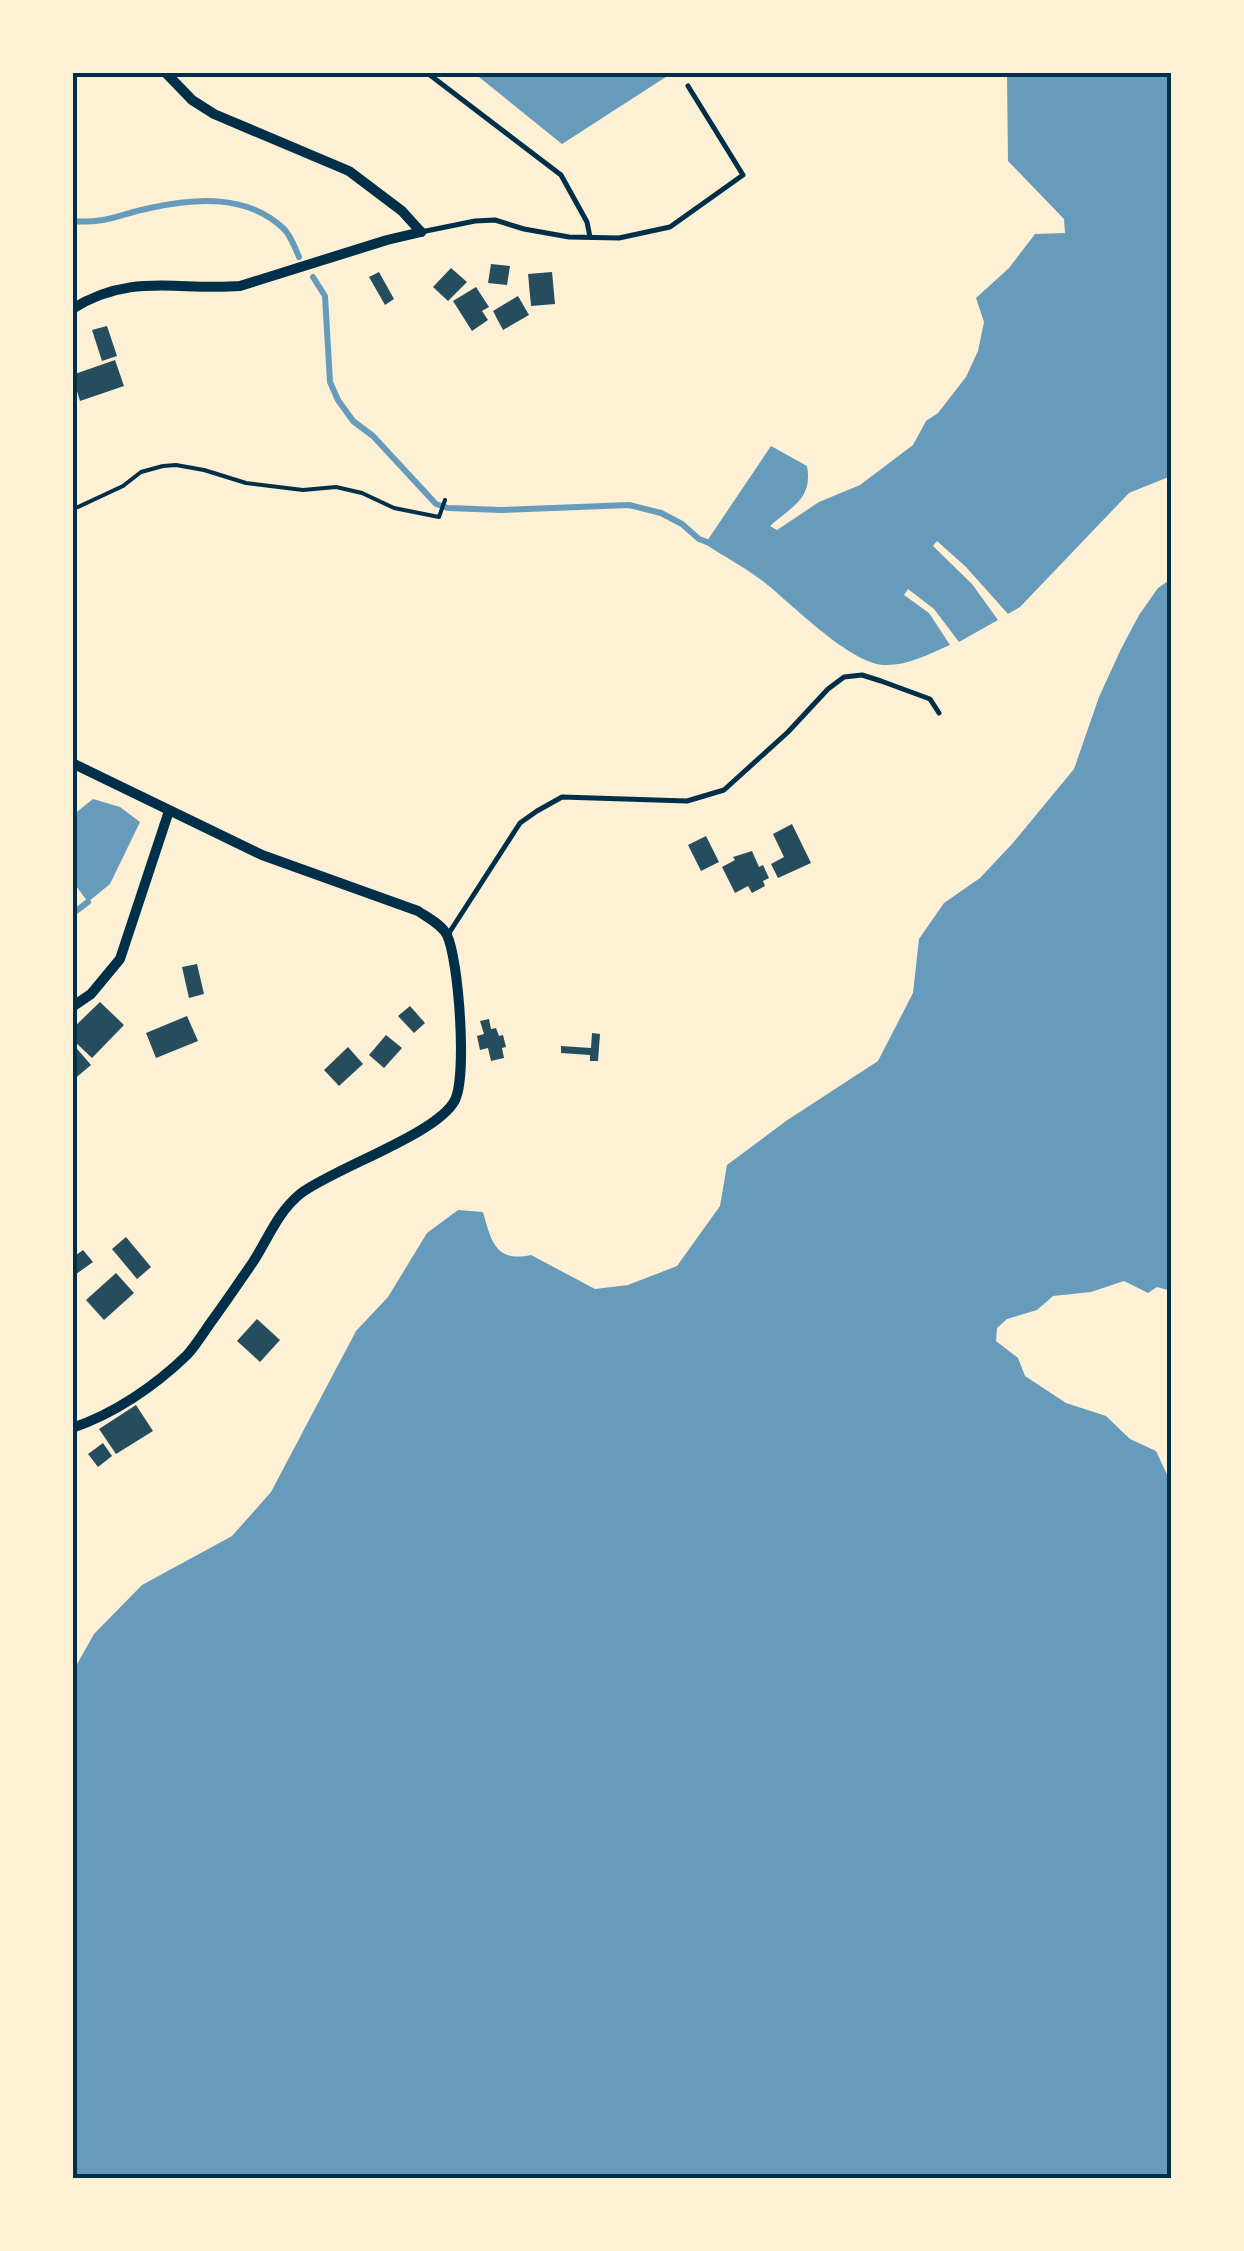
<svg xmlns="http://www.w3.org/2000/svg" width="1244" height="2251" font-family="'Asap Condensed',sans-serif">
<rect width="100%" height="100%" fill="#fdf0d5"/>
<g fill="#669bbc">
<path d="M474,73h198l-110,71z"/>
<path d="M1007,73h164v403l-42,17 -109,114 -12,7 -42,-47 -29,-26 -4,5 39,38 26,36 -39,22 -25,-33 -26,-20 -4,6 25,18 21,32c-21,9 -43,21 -66,20 -35,-2 -92,-61 -120,-83 -18,-14 -39,-25 -59,-38l66,-98 36,20c6,33 -15,40 -37,60l7,4 42,-28 41,-17 53,-40 13,-24 12,-8 28,-36 12,-26 6,-29 -8,-24 33,-30 26,-34 30,-1 -1,-14 -56,-58z"/>
<path d="M1171,579v712l-14,-4 -9,6 -24,-12 -33,11 -38,4 -16,14 -30,9 -10,9 -1,13 22,17 7,18 41,27 40,13 24,23 26,12 15,32v695h-1098l-1,-505 22,-39 48,-49 90,-49 39,-44 85,-161 32,-34 39,-64 31,-23 25,2c8,28 12,51 48,43l64,34 33,-4 49,-19 43,-60 7,-41 59,-44 92,-60 35,-68 6,-54 25,-36 36,-25 32,-34 62,-75 25,-72 22,-48 18,-34 19,-27z"/>
<path d="M93,799l27,8 20,15 -30,62 -22,18 -15,-20v-67z"/>
</g>
<g fill="none" stroke-linecap="round" stroke-linejoin="round">
<g stroke="#669bbc" stroke-width="6">
<path d="M72,221c35,3 47,-7 78,-13 46,-10 98,-14 134,21 7,7 11,19 15,28"/>
<path d="M313,277l12,19 5,86 8,18 15,21 20,15 63,68 12,4 53,2 128,-5 32,8 21,11 17,15 8,3"/>
<path d="M72,914l16,-12"/>
</g>
</g>
<g fill="#264d5e">
<path d="M491,264l19,2 -3,19 -19,-2z"/>
<path d="M451,268l16,14 -19,19 -15,-14z"/>
<path d="M379,272l15,27 -9,6 -16,-28z"/>
<path d="M552,272l3,32 -24,2 -3,-32z"/>
<path d="M476,287l13,20 -7,4 6,9 -16,11 -19,-30z"/>
<path d="M518,296l11,19 -26,15 -10,-19z"/>
<path d="M107,326l10,30 -15,5 -10,-31z"/>
<path d="M115,360l9,26 -44,15 -8,-26z"/>
<path d="M792,824l19,39 -33,15 -7,-14 13,-7 -11,-23z"/>
<path d="M706,836l13,26 -18,9 -13,-26z"/>
<path d="M752,851l7,16 4,-2 6,13 -6,3 2,5 -13,7 -4,-7 -13,7 -13,-26 13,-7 -2,-3z"/>
<path d="M197,964l7,30 -15,4 -7,-31z"/>
<path d="M100,1002l24,23 -32,33 -20,-19v-10z"/>
<path d="M410,1006l15,17 -11,10 -16,-17z"/>
<path d="M187,1016l11,25 -42,17 -10,-25z"/>
<path d="M489,1019l2,10 5,-1 3,8 4,-1 3,12 -4,1 2,10 -13,3 -3,-13 -8,2 -3,-14 7,-2 -4,-13z"/>
<path d="M592,1033l8,1 -2,27h-8v-6l-29,-2v-7l30,2z"/>
<path d="M386,1035l16,13 -18,20 -15,-13z"/>
<path d="M72,1043l19,22 -19,16z"/>
<path d="M348,1047l15,17 -24,22 -15,-16z"/>
<path d="M126,1237l25,30 -14,12 -25,-30z"/>
<path d="M83,1250l10,12 -21,15v-19z"/>
<path d="M116,1273l18,20 -30,27 -18,-20z"/>
<path d="M257,1319l23,21 -20,22 -23,-21z"/>
<path d="M136,1405l17,26 -37,23 -17,-25z"/>
<path d="M103,1443l9,13 -14,11 -10,-13z"/>
</g>
<g fill="none" stroke-linecap="round" stroke-linejoin="round">
<path stroke="#003049" stroke-width="4" d="M72,507h6l45,-21 18,-14 22,-6 13,-1 28,5 42,13 57,7 33,-3 26,6 32,15 45,9 6,-17"/>
<g stroke="#003049" stroke-width="5">
<path d="M426,72l135,103 26,47 3,15"/>
<path d="M421,232l54,-11 20,-1 29,9 45,8 50,1 51,-11 73,-52 -55,-89"/>
<path d="M449,933l71,-110 17,-12 25,-14 125,4 37,-11 64,-58 40,-43 16,-12 18,-2 19,6 49,18 9,14"/>
</g>
<g stroke="#003049" stroke-width="10">
<path d="M165,72l27,28 22,14 135,57 53,40 19,21"/>
<path d="M72,309c59,-37 105,-18 168,-23l147,-46 34,-8"/>
<path d="M72,763l190,92 156,56c10,7 23,13 29,24 12,26 20,140 8,165 -17,34 -121,68 -155,94 -23,19 -32,45 -47,68 -13,19 -26,38 -39,56 -9,12 -17,26 -27,37 -32,31 -73,59 -115,73"/>
<path d="M72,1007l19,-13 29,-35 49,-148"/>
</g>
</g>
<rect width="1244" height="2251" fill="none" stroke="#fdf0d5" stroke-width="150"/>
<rect x="75" y="75" width="1094" height="2101" fill="none" stroke="#003049" stroke-width="4"/>
</svg>
